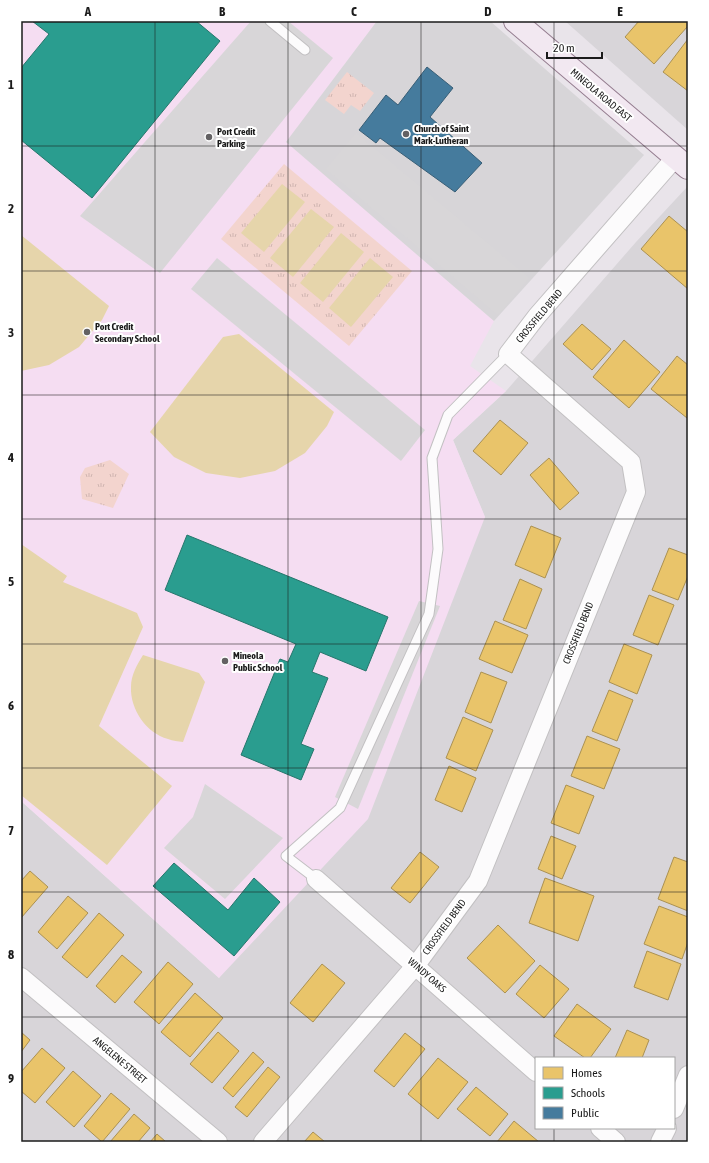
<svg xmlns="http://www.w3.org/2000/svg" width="709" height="1163" font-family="'Asap Condensed',sans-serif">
<defs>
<pattern id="park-tufts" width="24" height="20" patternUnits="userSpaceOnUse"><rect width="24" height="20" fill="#f3d4ce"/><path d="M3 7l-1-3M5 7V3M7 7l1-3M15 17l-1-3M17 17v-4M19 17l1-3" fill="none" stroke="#d0b5b0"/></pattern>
</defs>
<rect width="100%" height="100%" fill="#e9e4ea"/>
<g fill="#d8d5d9" fill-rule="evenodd">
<path d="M565,21h123v109z"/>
<path d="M688,186v956h-667v-341l198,177 266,-461 -32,-77 53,-49 130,-149zM536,1058h138v70h-138z"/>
</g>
<path fill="#f5ddf2" d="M21,21h356l-90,121 207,179 -24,45 36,25 -53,49 32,77 -117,302 -149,159 -198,-177z"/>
<path fill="#d7d5d8" d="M377,21h113l154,134 -150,166 -208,-179z"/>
<g fill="url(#park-tufts)">
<path d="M347,72l27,21 -14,18 -9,-6 -7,9 -19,-14z"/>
<path d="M284,164l128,107 -63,75 -128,-107z"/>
<path d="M110,460l19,14 -16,34 -31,-9 -2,-22 5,-9z"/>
</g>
<g fill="#e6d5ab">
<path d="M282,184l23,18 -41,50 -23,-19z"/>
<path d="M311,209l23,18 -41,50 -23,-19z"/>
<path d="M341,233l23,19 -41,50 -23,-19z"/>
<path d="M21,235l88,71 -7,14 -23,27 -30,18 -28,6z"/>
<path d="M370,258l23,19 -42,50 -22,-19z"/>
<path d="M239,334l95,78 -7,14 -22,27 -30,18 -35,7 -34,-5 -32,-16 -24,-25 73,-95z"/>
<path d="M21,544l46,32 -4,6 74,31 6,14 -44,99 73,60 -65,79 -86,-70z"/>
<path d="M143,655l56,18 6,9 -22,60c-5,-1 -10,-1 -15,-3 -22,-6 -38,-30 -37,-52 0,-12 6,-22 12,-32z"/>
</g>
<g fill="#d8d6d8">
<path d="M251,21h37l45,37 -173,215 -80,-57z"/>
<path d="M356,133l173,145 -31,37 -172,-146z"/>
<path d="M217,258l208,172 -24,31 -210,-172z"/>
<path d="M419,601l21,5 -82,203 -23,-12z"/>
<path d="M205,784l78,54 -58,61 -61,-51 29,-31z"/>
</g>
<g fill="#e9c46a" stroke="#ab9152">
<path d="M639,21h49v5l-34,38 -29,-27z"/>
<path d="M688,39v52l-25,-19z"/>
<path d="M669,216l19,16v57l-47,-40z"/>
<path d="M582,324l29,25 -19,21 -29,-26z"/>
<path d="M624,340l36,32 -31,36 -36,-31z"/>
<path d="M677,356l11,9v52l-1,1 -36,-29z"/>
<path d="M500,420l28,23 -27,32 -28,-24z"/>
<path d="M549,458l30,35 -19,17 -30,-35z"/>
<path d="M531,526l30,12 -16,40 -30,-13z"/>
<path d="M669,548l19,7v21l-10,24 -26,-10z"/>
<path d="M520,579l22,10 -16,40 -23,-9z"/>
<path d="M649,595l25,10 -16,40 -25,-10z"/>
<path d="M495,621l33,14 -16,38 -33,-14z"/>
<path d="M624,644l28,11 -15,39 -28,-12z"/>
<path d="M481,672l26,10 -16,41 -26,-11z"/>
<path d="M609,690l24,10 -16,41 -25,-10z"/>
<path d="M463,717l30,13 -17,41 -30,-13z"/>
<path d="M587,736l33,13 -16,40 -33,-13z"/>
<path d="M449,766l27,12 -14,34 -27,-12z"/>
<path d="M566,785l28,11 -15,38 -28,-11z"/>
<path d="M551,836l25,10 -14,33 -24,-10z"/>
<path d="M420,852l19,15 -29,36 -19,-15z"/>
<path d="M674,857l14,5v49l-30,-12z"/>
<path d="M30,871l18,16 -27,31v-37z"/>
<path d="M545,878l49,18 -16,45 -49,-18z"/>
<path d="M68,896l20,17 -31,36 -19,-17z"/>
<path d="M659,906l29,11v25l-6,17 -38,-15z"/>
<path d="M99,913l25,22 -37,43 -25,-21z"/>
<path d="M498,925l37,36 -30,32 -38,-35z"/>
<path d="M647,951l34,13 -13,36 -34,-13z"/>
<path d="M122,955l20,17 -27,31 -19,-17z"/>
<path d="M168,962l25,22 -34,40 -25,-22z"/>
<path d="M322,964l23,19 -32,39 -23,-19z"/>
<path d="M540,965l29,24 -25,29 -28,-24z"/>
<path d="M195,993l28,25 -33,39 -29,-25z"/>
<path d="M577,1004l34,25 -21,29h-5l-31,-22z"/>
<path d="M627,1030l22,10 -7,18h-27z"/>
<path d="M21,1032l9,8 -9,12z"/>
<path d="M218,1032l21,19 -27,32 -22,-19z"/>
<path d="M405,1033l20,16 -31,38 -20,-16z"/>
<path d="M42,1048l23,20 -30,35 -14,-12v-19z"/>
<path d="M253,1052l11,10 -31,35 -10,-9z"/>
<path d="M438,1058l30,24 -30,37 -30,-25z"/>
<path d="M268,1067l12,10 -33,40 -12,-10z"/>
<path d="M73,1071l28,25 -27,31 -28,-25z"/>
<path d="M476,1087l32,27 -18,22 -33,-27z"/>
<path d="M111,1093l19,16 -28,33 -18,-16z"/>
<path d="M134,1114l16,14 -12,14h-28z"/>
<path d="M514,1121l25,21h-42z"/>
<path d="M313,1132l12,10h-21z"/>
<path d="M157,1134l9,8h-16z"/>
</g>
<g fill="#2a9d8f" stroke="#26766c">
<path d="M32,21h164l24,20 -128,157 -71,-58v-72l28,-34z"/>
<path d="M187,535l201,82 -22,54 -46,-19 -8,20 16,6 -27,66 13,5 -13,31 -60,-25 39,-96 8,3 8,-18 -131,-54z"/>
<path d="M174,863l54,47 26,-32 26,24 -46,54 -81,-70z"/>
</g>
<path fill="#457b9d" stroke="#385e76" d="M427,67l26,21 -23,29 52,46 -27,29 -75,-54 -4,5 -17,-13 27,-35 12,10z"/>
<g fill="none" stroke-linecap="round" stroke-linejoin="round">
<defs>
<g id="lane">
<path d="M270,21l35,29"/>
<path d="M316,879l-30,-23 54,-48 89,-194 9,-65 -6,-91 16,-43 60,-61"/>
</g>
<g id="street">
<path d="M316,879l220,193"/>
<path d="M21,977l197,165"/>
<path d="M674,1109l14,-34"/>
<path d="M600,1128l16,14"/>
<path d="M263,1142l153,-177 62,-84 158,-389 -5,-30 -123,-108 29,-38 138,-158"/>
<path d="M660,1142l7,-14"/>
</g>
<path id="secondary" d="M515,21l173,147"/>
</defs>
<use href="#lane" stroke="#c2c0c2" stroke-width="11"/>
<use href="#street" stroke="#c2c0c2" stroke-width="20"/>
<use href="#secondary" stroke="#947c8f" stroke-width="24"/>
<use href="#lane" stroke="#fcfbfc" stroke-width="9"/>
<use href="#street" stroke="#fcfbfc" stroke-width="18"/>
<use href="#secondary" stroke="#f2e8f1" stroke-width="22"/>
</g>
<path fill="none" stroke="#1b1b1b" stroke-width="1" stroke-opacity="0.55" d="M155,21v1121M288,21v1121M421,21v1121M554,21v1037M21,146h667M21,271h667M21,395h667M21,519h667M21,644h667M21,768h667M21,892h667M21,1017h667M554,1128v14"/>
<g fill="#636163" stroke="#fff" stroke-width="1.5">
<circle cx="406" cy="134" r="4"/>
<circle cx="209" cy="137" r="4"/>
<circle cx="87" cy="332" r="4"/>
<circle cx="225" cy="661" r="4"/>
</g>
<g text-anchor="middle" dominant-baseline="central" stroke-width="4" stroke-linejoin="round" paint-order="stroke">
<g font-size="10" fill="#1b1b1b" stroke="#fff">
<text transform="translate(601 95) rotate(40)">MINEOLA ROAD EAST</text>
<text transform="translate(539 316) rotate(-50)">CROSSFIELD BEND</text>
<text transform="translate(578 633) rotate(-68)">CROSSFIELD BEND</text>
<text transform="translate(444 927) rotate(-54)">CROSSFIELD BEND</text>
<text transform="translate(427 975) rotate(41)">WINDY OAKS</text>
<text transform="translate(120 1060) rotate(40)">ANGELENE STREET</text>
</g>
<g font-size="10" font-weight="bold" fill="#1b1b1b" stroke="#fff" text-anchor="start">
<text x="414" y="128">Church of Saint<tspan x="414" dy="12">Mark-Lutheran</tspan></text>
<text x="217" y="131">Port Credit<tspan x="217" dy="12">Parking</tspan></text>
<text x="95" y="326">Port Credit<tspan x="95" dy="12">Secondary School</tspan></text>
<text x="233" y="655">Mineola<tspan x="233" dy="12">Public School</tspan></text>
</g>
</g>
<rect width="709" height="1163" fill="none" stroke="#ffffff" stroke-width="44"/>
<rect x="535" y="1057" width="140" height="72" fill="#ffffff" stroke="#a4a4a4"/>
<rect x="543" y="1067" width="20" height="12" fill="#e9c46a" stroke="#a4a4a4"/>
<text x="571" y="1077" font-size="12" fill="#1b1b1b">Homes</text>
<rect x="543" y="1087" width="20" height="12" fill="#2a9d8f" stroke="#a4a4a4"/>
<text x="571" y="1097" font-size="12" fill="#1b1b1b">Schools</text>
<rect x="543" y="1107" width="20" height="12" fill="#457b9d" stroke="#a4a4a4"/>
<text x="571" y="1117" font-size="12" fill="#1b1b1b">Public</text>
<path d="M547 52v6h55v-6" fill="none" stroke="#1b1b1b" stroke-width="2"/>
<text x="553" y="52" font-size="12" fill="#1b1b1b" stroke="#ffffff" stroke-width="3" paint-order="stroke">20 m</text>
<rect x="22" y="22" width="665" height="1119" fill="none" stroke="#1b1b1b" stroke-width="1.5"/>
<g font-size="13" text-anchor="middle" font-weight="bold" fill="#1b1b1b">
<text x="88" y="16">A</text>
<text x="222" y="16">B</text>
<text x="354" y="16">C</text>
<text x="488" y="16">D</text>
<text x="620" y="16">E</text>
<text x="11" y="89">1</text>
<text x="11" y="213">2</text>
<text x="11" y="337">3</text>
<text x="11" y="462">4</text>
<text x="11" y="586">5</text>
<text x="11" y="710">6</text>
<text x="11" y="835">7</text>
<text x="11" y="959">8</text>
<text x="11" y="1083">9</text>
</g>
</svg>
